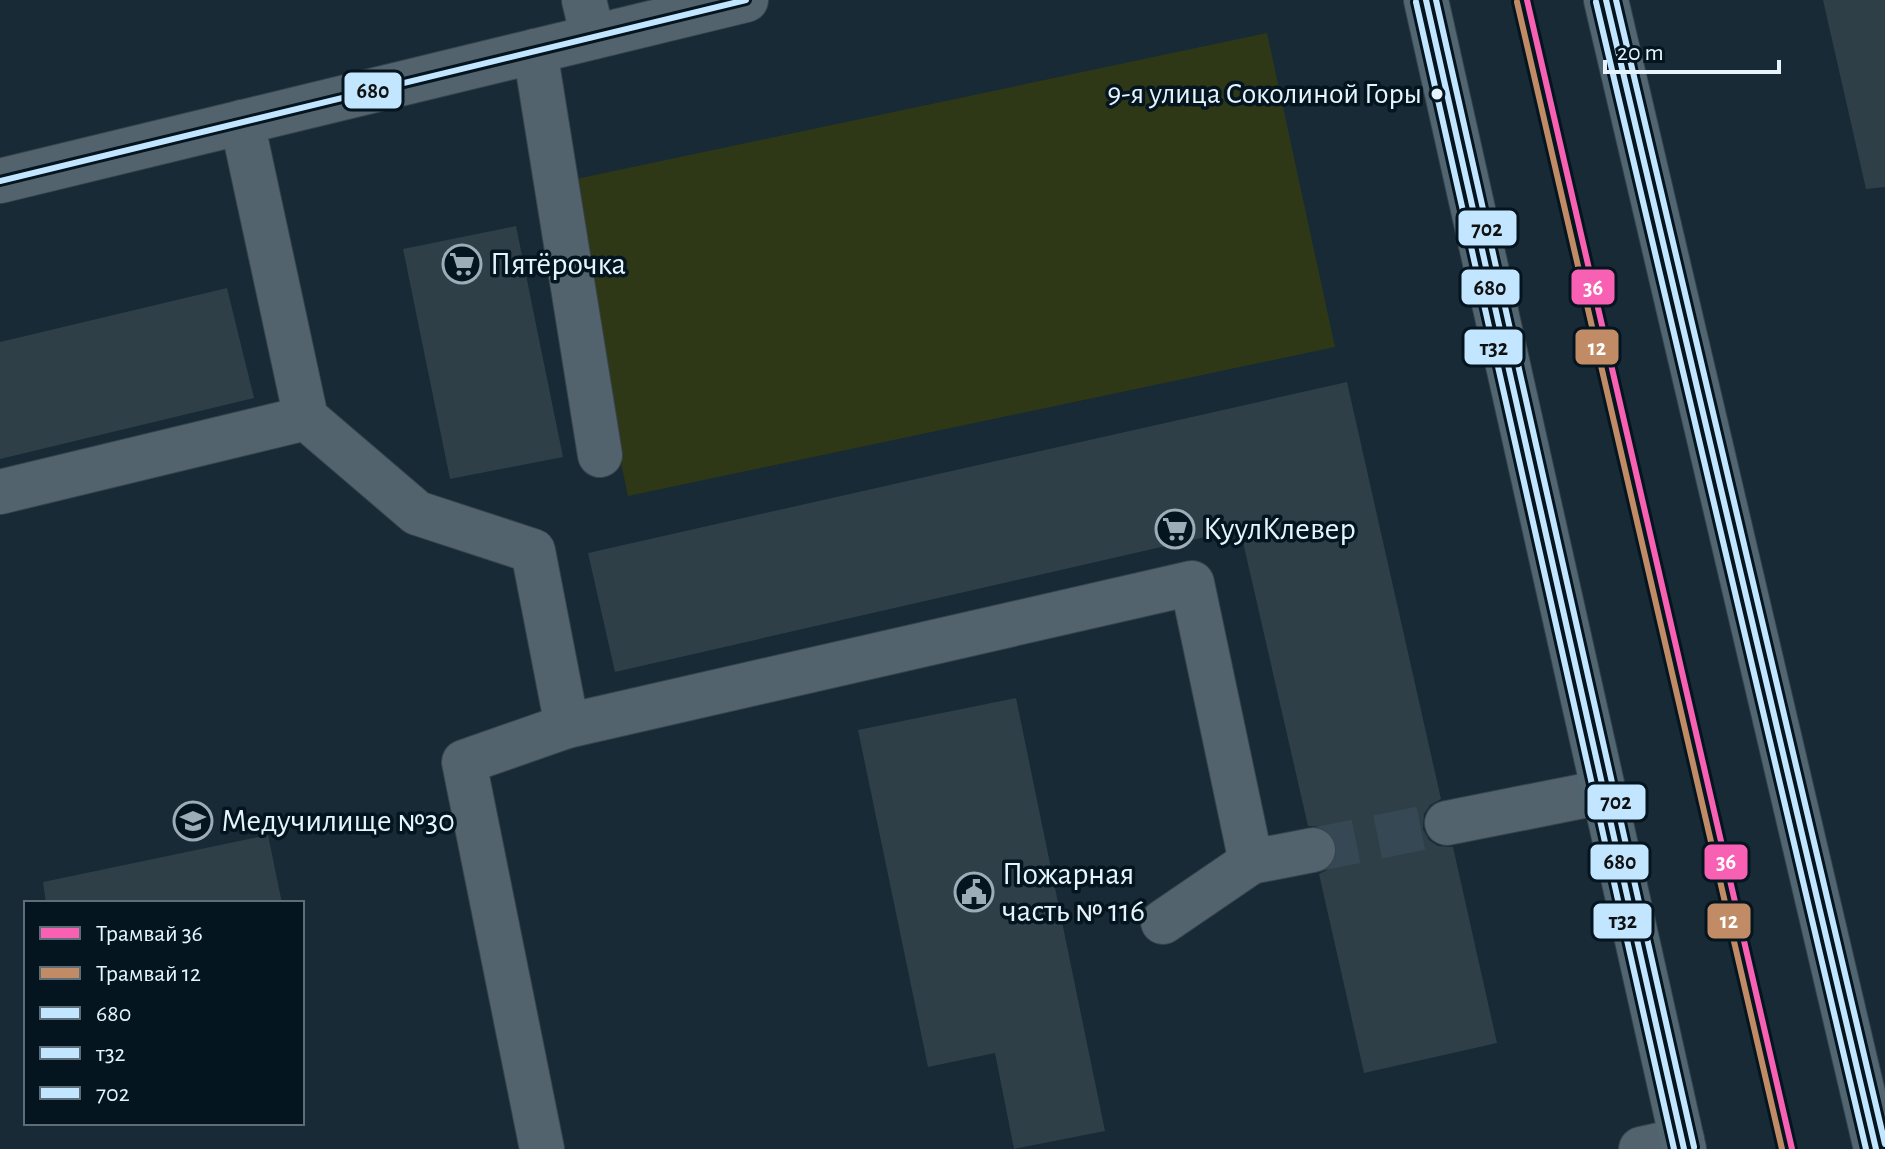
<svg xmlns="http://www.w3.org/2000/svg" width="1885" height="1149" font-family="'Alegreya Sans',sans-serif">
<rect width="100%" height="100%" fill="#172a35"/>
<path fill="#2f3816" d="M1267,33l68,314 -707,149 -66,-314z"/>
<g fill="#2e3f47">
<path d="M1823,0h62v187l-19,2z"/>
<path d="M516,226l47,231 -113,22 -47,-230z"/>
<path d="M227,288l27,110 -254,61v-117z"/>
<path d="M1347,382l94,417 -11,6 -6,9 -1,15 6,11 9,6 15,1 44,196 -133,30 -45,-199 10,-5 7,-10 1,-15 -5,-10 -10,-7 -14,-1 -68,-297 -625,143 -27,-119z"/>
<path d="M1016,698l89,433 -91,18 -19,-96 -67,14 -70,-337z"/>
<path d="M268,835l14,68h-236l-3,-21z"/>
</g>
<g fill="none" stroke-linecap="round" stroke-linejoin="round">
<path stroke="#364853" stroke-width="44" stroke-dasharray="44 22" stroke-linecap="butt" d="M1313,850l134,-27"/>
<defs>
<g id="minor">
<path d="M584,0l9,37"/>
<path d="M535,51l65,404"/>
<path d="M242,122l64,296 111,95 116,38 34,175 625,-143 59,279 62,-12"/>
<path d="M0,181l746,-181"/>
<path d="M0,492l306,-74"/>
<path d="M1447,823l156,-31"/>
<path d="M1163,922l88,-60"/>
<path d="M542,1149l-78,-387 103,-36"/>
<path d="M1641,1149l41,-9"/>
</g>
<g id="major">
<path d="M1426,0l258,1149"/>
<path d="M1606,0l270,1149"/>
</g>
</defs>
<use href="#minor" stroke="#36444c" stroke-width="46"/>
<use href="#major" stroke="#36444c" stroke-width="46"/>
<use href="#minor" stroke="#52636d" stroke-width="44"/>
<use href="#major" stroke="#526672" stroke-width="44"/>
<defs>
<g id="bus-1">
<path d="M1426,0l258,1149"/>
<path d="M1606,0l270,1149"/>
<path d="M0,181l746,-181"/>
</g>
<g id="bus-2">
<path d="M1416,2l258,1147"/>
<path d="M1596,2l270,1147"/>
</g>
<g id="bus-3">
<path d="M1436,0l258,1147"/>
<path d="M1616,0l269,1144"/>
</g>
</defs>
<use href="#bus-1" stroke="#041520" stroke-width="12"/>
<use href="#bus-2" stroke="#041520" stroke-width="12"/>
<use href="#bus-3" stroke="#041520" stroke-width="12"/>
<use href="#bus-1" stroke="#c2e6ff" stroke-width="6"/>
<use href="#bus-2" stroke="#c2e6ff" stroke-width="6"/>
<use href="#bus-3" stroke="#c2e6ff" stroke-width="6"/>
<defs>
<path id="tram-1" d="M1527,0l265,1149"/>
<path id="tram-2" d="M1517,2l265,1147"/>
</defs>
<use href="#tram-1" stroke="#041520" stroke-width="12"/>
<use href="#tram-2" stroke="#041520" stroke-width="12"/>
<use href="#tram-1" stroke="#f860b3" stroke-width="6"/>
<use href="#tram-2" stroke="#c18c65" stroke-width="6"/>
</g>
<defs>
<symbol id="supermarket-ring" viewBox="-11 -11 22 22"><circle r="9.5" fill="#041520" stroke="#9dadb7" stroke-width="1.5"/><path d="M-6-5.5h2.5l.6 2H6L4.5 2H-2.5L-4.4-4H-6ZM-1.5 3.2a1.3 1.3 0 1 0 .1 0ZM3 3.2a1.3 1.3 0 1 0 .1 0Z" fill="#9dadb7"/></symbol>
<symbol id="university-ring" viewBox="-11 -11 22 22"><circle r="9.5" fill="#041520" stroke="#9dadb7" stroke-width="1.5"/><path d="M0-5L7-2L0 1L-7-2ZM-4 1L0 2.5L4 1V4Q0 6-4 4Z" fill="#9dadb7"/></symbol>
<symbol id="civic-ring" viewBox="-11 -11 22 22"><circle r="9.5" fill="#041520" stroke="#9dadb7" stroke-width="1.5"/><path d="M-.6-6.5H3V-4.5H.6V-3L4-1V1h2V6H-6V1h2V-1L-.6-3ZM-1.2 2.5V6h2.4V2.5Z" fill="#9dadb7"/></symbol>
</defs>
<g fill-rule="evenodd">
<use href="#supermarket-ring" x="440" y="242" width="44" height="44"/>
<use href="#supermarket-ring" x="1153" y="507" width="44" height="44"/>
<use href="#university-ring" x="171" y="799" width="44" height="44"/>
<use href="#civic-ring" x="952" y="870" width="44" height="44"/>
</g>
<circle fill="#e5f4fd" stroke="#041520" stroke-width="3" cx="1437" cy="94" r="7"/>
<g text-anchor="middle" dominant-baseline="central" stroke-width="7" stroke-linejoin="round" paint-order="stroke">
<g font-size="30" fill="#e5f4fd" stroke="#041520" text-anchor="end">
<text x="1422" y="94">9-я улица Соколиной Горы</text>
</g>
<g font-size="32" fill="#e5f4fd" stroke="#041520" text-anchor="start">
<text x="490" y="264">Пятёрочка</text>
<text x="1203" y="529">КуулКлевер</text>
<text x="221" y="821">Медучилище №30</text>
<text x="1002" y="874">Пожарная<tspan x="1002" dy="37">часть № 116</tspan></text>
</g>
</g>
<g stroke="#041520" stroke-width="3">
<rect x="343" y="71" width="60" height="39" rx="8" fill="#c2e6ff"/>
<rect x="1457" y="209" width="61" height="38" rx="8" fill="#c2e6ff"/>
<rect x="1460" y="268" width="61" height="38" rx="8" fill="#c2e6ff"/>
<rect x="1570" y="268" width="46" height="38" rx="8" fill="#f860b3"/>
<rect x="1574" y="328" width="46" height="38" rx="8" fill="#c18c65"/>
<rect x="1463" y="328" width="61" height="38" rx="8" fill="#c2e6ff"/>
<rect x="1586" y="783" width="61" height="38" rx="8" fill="#c2e6ff"/>
<rect x="1589" y="843" width="61" height="38" rx="8" fill="#c2e6ff"/>
<rect x="1703" y="843" width="46" height="38" rx="8" fill="#f860b3"/>
<rect x="1706" y="902" width="46" height="38" rx="8" fill="#c18c65"/>
<rect x="1592" y="902" width="61" height="38" rx="8" fill="#c2e6ff"/>
</g>
<g font-size="22" text-anchor="middle" font-weight="bold" fill="#fff">
<text x="1593" y="295">36</text>
<text x="1597" y="355">12</text>
<text x="1726" y="869">36</text>
<text x="1729" y="928">12</text>
</g>
<g font-size="22" text-anchor="middle" font-weight="bold" fill="#111">
<text x="373" y="98">680</text>
<text x="1487" y="236">702</text>
<text x="1490" y="295">680</text>
<text x="1494" y="355">т32</text>
<text x="1616" y="809">702</text>
<text x="1620" y="869">680</text>
<text x="1623" y="928">т32</text>
</g>
<rect x="24" y="901" width="280" height="224" fill="#041520" stroke="#5e6e78" stroke-width="2"/>
<rect x="40" y="927" width="40" height="12" fill="#f860b3" stroke="#5e6e78" stroke-width="2"/>
<text x="96" y="941" font-size="24" fill="#e5f4fd">Трамвай 36</text>
<rect x="40" y="967" width="40" height="12" fill="#c18c65" stroke="#5e6e78" stroke-width="2"/>
<text x="96" y="981" font-size="24" fill="#e5f4fd">Трамвай 12</text>
<rect x="40" y="1007" width="40" height="12" fill="#c2e6ff" stroke="#5e6e78" stroke-width="2"/>
<text x="96" y="1021" font-size="24" fill="#e5f4fd">680</text>
<rect x="40" y="1047" width="40" height="12" fill="#c2e6ff" stroke="#5e6e78" stroke-width="2"/>
<text x="96" y="1061" font-size="24" fill="#e5f4fd">т32</text>
<rect x="40" y="1087" width="40" height="12" fill="#c2e6ff" stroke="#5e6e78" stroke-width="2"/>
<text x="96" y="1101" font-size="24" fill="#e5f4fd">702</text>
<path d="M1605 60v12h174v-12" fill="none" stroke="#e5f4fd" stroke-width="4"/>
<text x="1617" y="60" font-size="24" fill="#e5f4fd" stroke="#041520" stroke-width="6" paint-order="stroke">20 m</text>
</svg>
